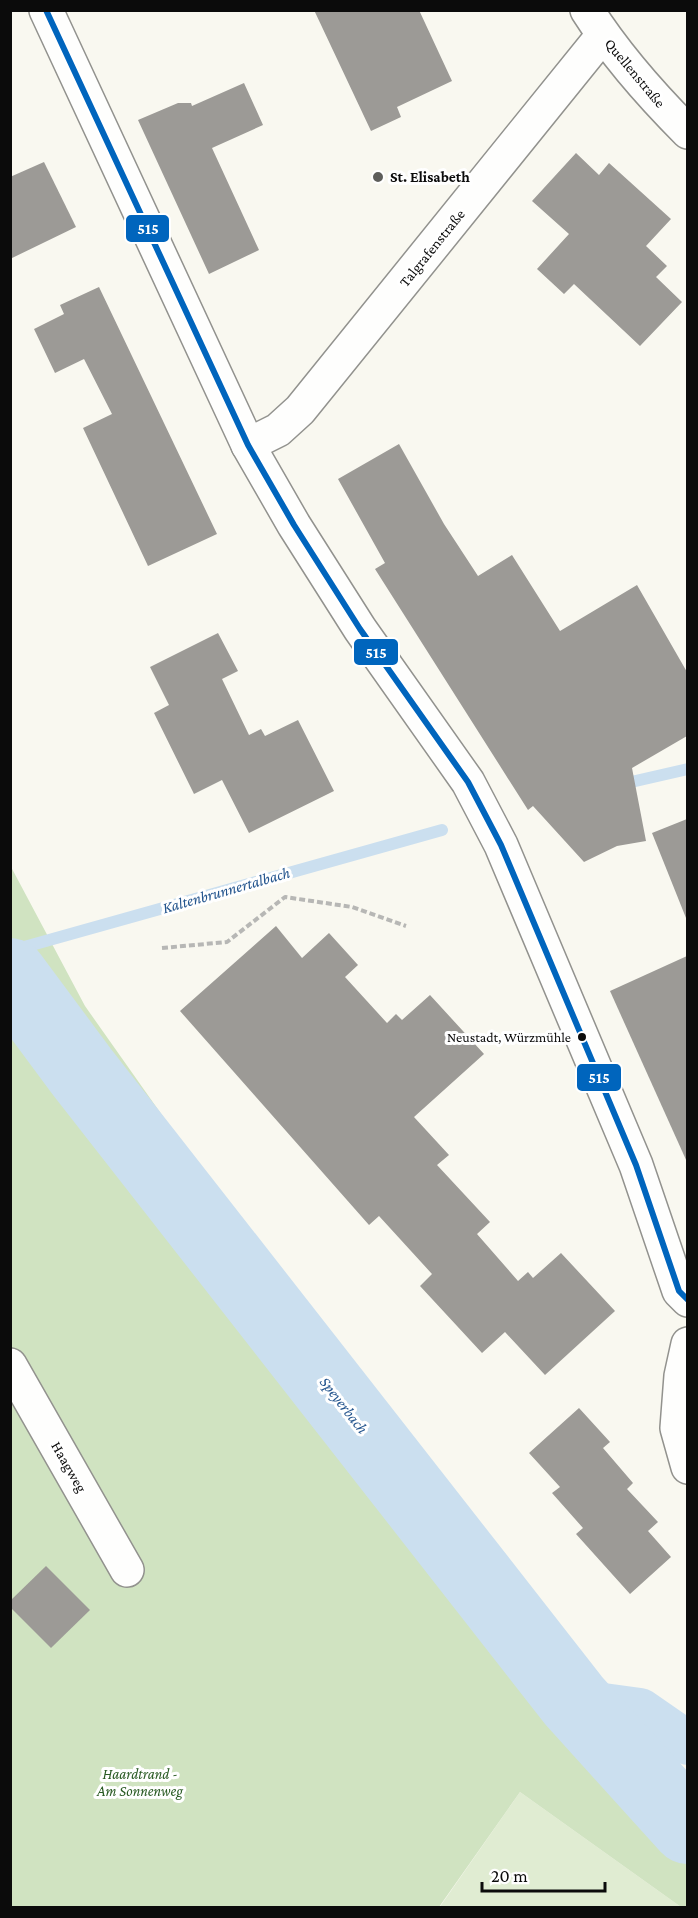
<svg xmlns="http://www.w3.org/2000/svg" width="698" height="1918" font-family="'Crimson Pro',serif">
<rect width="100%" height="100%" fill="#f9f8f0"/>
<path fill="#e0ecd2" d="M520,1792l161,115 -242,1z"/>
<path fill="#d0e3c1" d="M10,865l75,141 519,735 83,31v135h-6l-161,-115 -81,115h-428z"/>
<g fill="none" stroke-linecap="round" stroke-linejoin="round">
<g stroke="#cbdfef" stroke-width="12">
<path d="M618,785l70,-16"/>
<path d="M10,951l432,-121"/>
</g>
<path stroke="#cbdfef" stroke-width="44" d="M574,1701l66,9 48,33"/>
<path stroke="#cbdfef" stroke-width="74" d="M10,975l72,97 492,629 114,126"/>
</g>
<g fill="#9c9a96">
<path d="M314,10h105l33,71 -55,26 4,10 -30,14z"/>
<path d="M244,83l19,42 -51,23 47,102 -50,24 -71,-154 40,-17h13l1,3z"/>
<path d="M576,153l23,22 10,-12 62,56 -25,27 21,20 -11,11 26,25 -42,44 -66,-62 -10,10 -27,-25 32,-35 -37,-33z"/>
<path d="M44,162l32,65 -66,32v-82z"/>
<path d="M99,287l118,247 -69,32 -65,-138 29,-14 -28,-55 -29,14 -21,-44 30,-15 -4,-9z"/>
<path d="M399,444l45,80 34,52 34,-21 48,76 77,-46 50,87v64l-55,32 14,73 -29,5 -33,16 -51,-56 -5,4 -153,-241 10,-6 -47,-84z"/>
<path d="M218,633l20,38 -16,8 27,56 12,-6 4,7 33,-16 36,71 -85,42 -27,-53 -28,14 -40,-81 15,-8 -19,-38z"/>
<path d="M687,819v99h-1l-34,-85z"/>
<path d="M276,926l26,32 27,-25 29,32 -13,12 42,46 9,-9 6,6 28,-25 54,59 -70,63 35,38 -12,10 53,57 -13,12 41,47 10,-9 5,6 28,-25 54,58 -70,64 -40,-43 -23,21 -62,-67 12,-12 -53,-58 -10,9 -189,-214z"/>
<path d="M687,956v206l-77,-171z"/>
<path d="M579,1408l31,34 -7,6 30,35 -6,6 31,33 -10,9 23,26 -41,37 -54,-60 7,-6 -31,-35 8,-6 -31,-34z"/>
<path d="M46,1566l44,44 -39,38 -41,-41v-6z"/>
</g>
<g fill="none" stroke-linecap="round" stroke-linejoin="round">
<defs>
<g id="minor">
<path d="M46,10l202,435 46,80 66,104 108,153 33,63 135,320 43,126 9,9"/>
<path d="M587,10c28,44 64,85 101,122"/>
<path d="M248,445l30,-15 22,-20 303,-375"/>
<path d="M688,1344l-7,32 -4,52 11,39"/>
<path d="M10,1365l117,205"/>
</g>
</defs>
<use href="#minor" stroke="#92928e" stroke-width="36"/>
<path stroke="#b7b7b5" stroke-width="4" stroke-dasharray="6 3" stroke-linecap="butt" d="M162,948l65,-6 58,-45 67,10 54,19"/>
<use href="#minor" stroke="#fefefd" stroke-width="33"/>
<defs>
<path id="bus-1" d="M46,10l202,435 46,80 66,104 108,153 33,63 135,320 43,126 9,9"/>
</defs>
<use href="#bus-1" stroke="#fff" stroke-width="10"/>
<use href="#bus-1" stroke="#0065bd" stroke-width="6"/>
</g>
<circle fill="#5e5e5b" stroke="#fff" stroke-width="2" cx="378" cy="177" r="6"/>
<circle fill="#0b0b0b" stroke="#fff" stroke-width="2" cx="582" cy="1037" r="5"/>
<g text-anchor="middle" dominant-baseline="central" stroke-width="6" stroke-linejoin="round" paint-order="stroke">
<g font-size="14" fill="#0b0b0b" stroke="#fff" text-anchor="end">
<text x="571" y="1037">Neustadt, Würzmühle</text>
</g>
<g font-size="15" fill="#0b0b0b" stroke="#fff">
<text transform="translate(635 73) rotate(50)">Quellenstraße</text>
<text transform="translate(432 248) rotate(-51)">Talgrafenstraße</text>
<text transform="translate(69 1467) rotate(60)">Haagweg</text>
</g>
<g font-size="15" font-weight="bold" fill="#0b0b0b" stroke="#fff" text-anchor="start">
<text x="390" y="177">St. Elisabeth</text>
</g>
<g font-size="15" font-style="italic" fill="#2a5b24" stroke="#fff">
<text x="140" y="1774">Haardtrand -<tspan x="140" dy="17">Am Sonnenweg</tspan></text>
</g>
<g font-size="16" font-style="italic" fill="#24558e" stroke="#fff">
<text transform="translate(226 890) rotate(-16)">Kaltenbrunnertalbach</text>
<text transform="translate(344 1405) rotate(52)">Speyerbach</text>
</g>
</g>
<g stroke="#fff" stroke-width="2">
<rect x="125" y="214" width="45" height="29" rx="6" fill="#0065bd"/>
<rect x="353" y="638" width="46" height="28" rx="6" fill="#0065bd"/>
<rect x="576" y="1063" width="46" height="29" rx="6" fill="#0065bd"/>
</g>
<g font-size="16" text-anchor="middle" font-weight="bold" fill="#fff">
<text x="148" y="234">515</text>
<text x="376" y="658">515</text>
<text x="599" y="1083">515</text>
</g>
<rect width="698" height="1918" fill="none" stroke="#0b0b0b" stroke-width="24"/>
<path d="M482 1882v9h123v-9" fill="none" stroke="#0b0b0b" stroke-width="3"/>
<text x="491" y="1882" font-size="18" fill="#0b0b0b" stroke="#ffffff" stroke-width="4.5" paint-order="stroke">20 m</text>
</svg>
